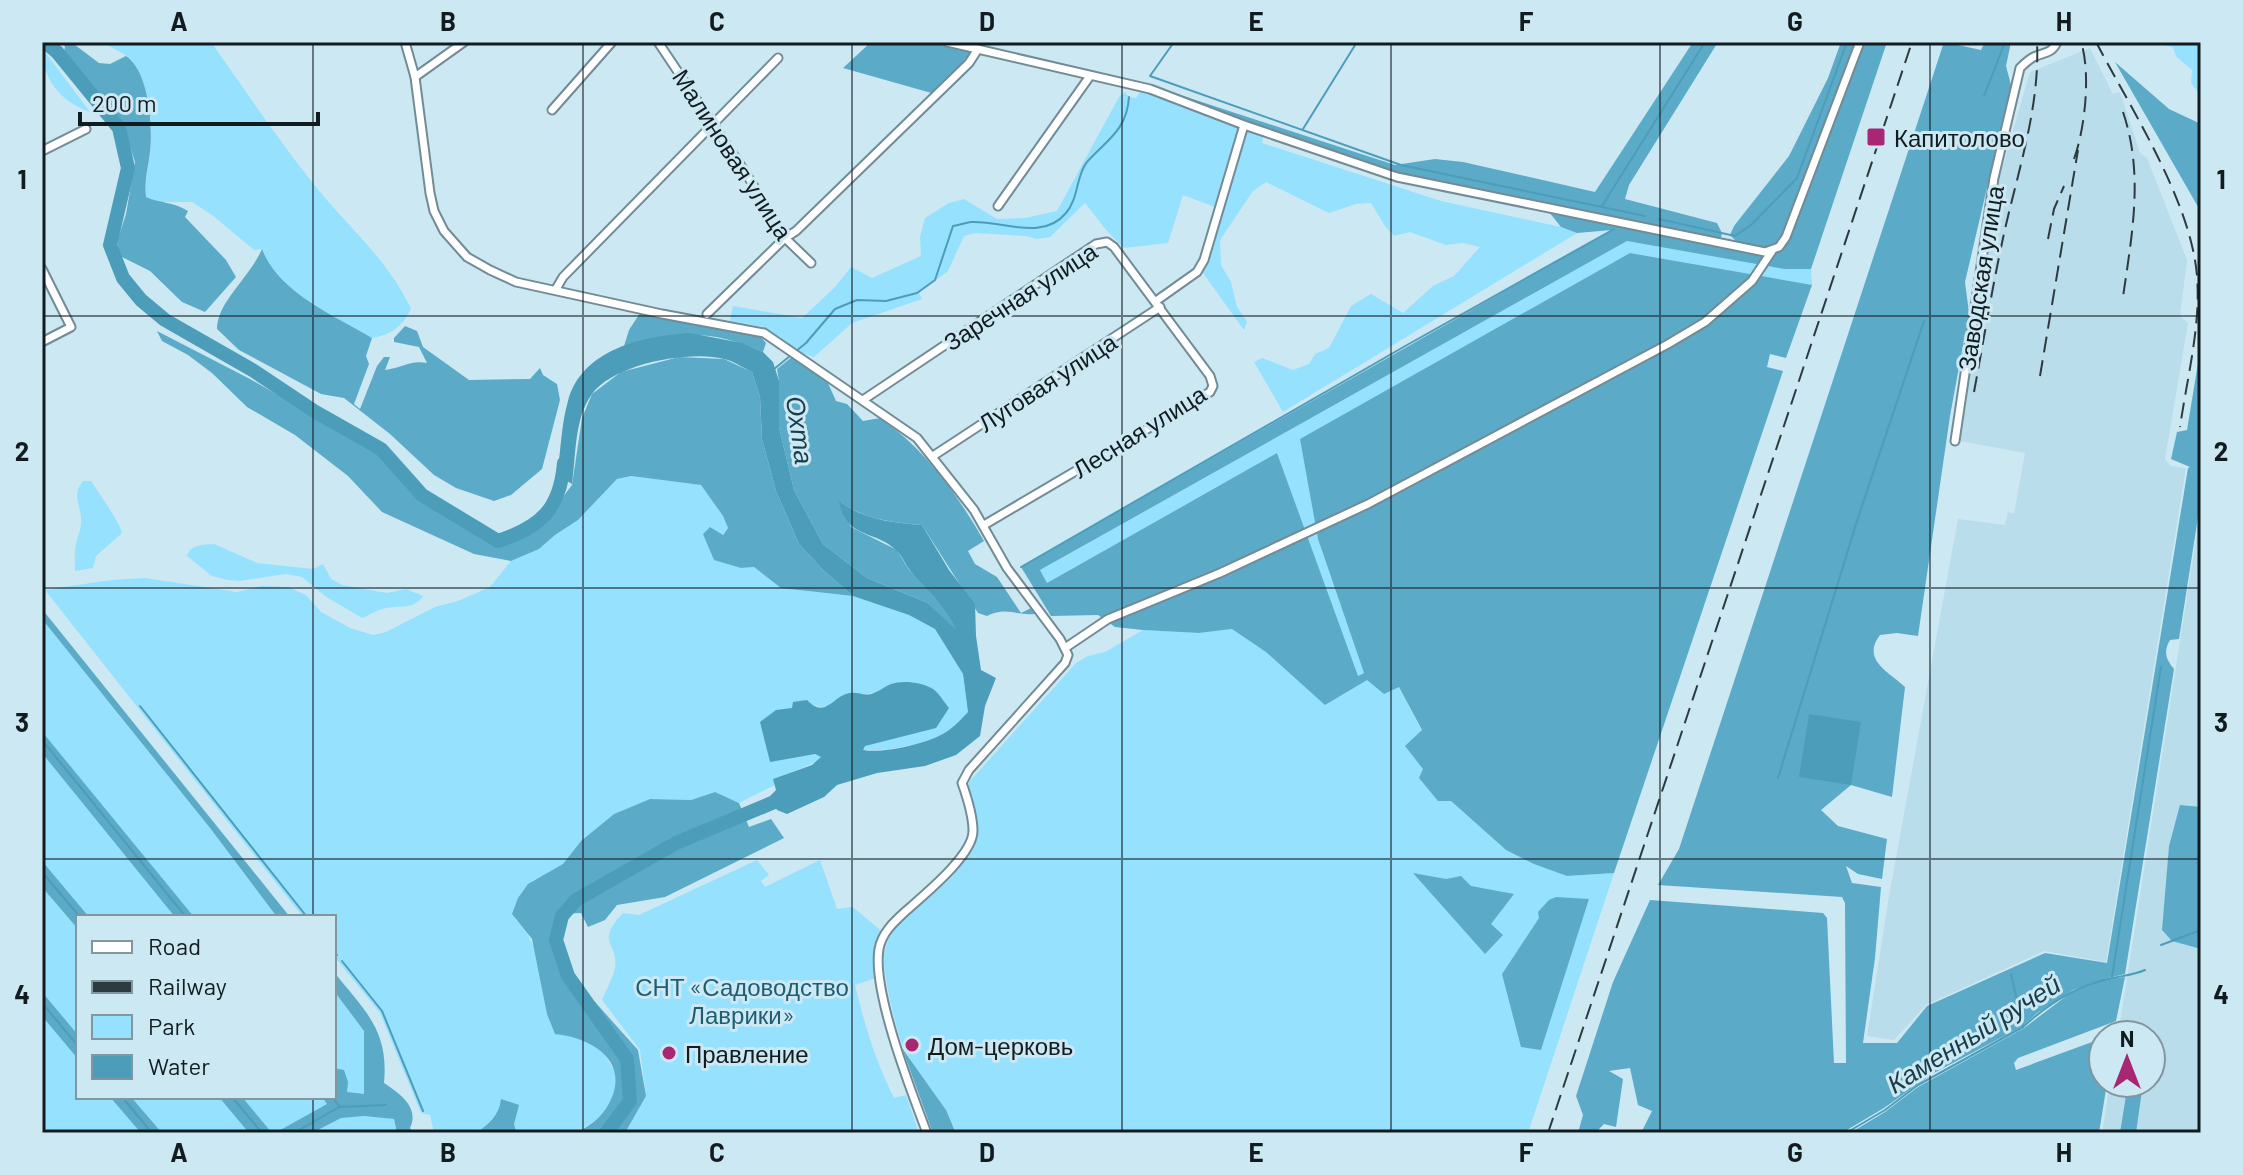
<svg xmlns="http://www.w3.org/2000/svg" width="2243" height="1175" font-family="Barlow,sans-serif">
<rect width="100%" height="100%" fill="#cce8f3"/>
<g fill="#baddeb">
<path d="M2090,48l23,46 7,-2 20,61 7,5 40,102 -7,56 8,7 -23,136 5,7 16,2 -80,494 -62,-11 -118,54 -32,35 -27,-4 22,-140 69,-377 47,6 3,-13 6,2 11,-61 -65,-12 39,-262 31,-107z"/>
<path d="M2201,507v626h-99l8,-50h41v-48h-33z"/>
</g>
<g fill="#95e1fe" fill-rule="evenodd">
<path d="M104,42h107c34,48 68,99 105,145 33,41 73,74 95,122 -8,17 -20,26 -39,29 -37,-23 -93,-45 -110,-89l-8,1 -42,-35 -20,-13h-35l-11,-5c-2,-16 2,-27 4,-43 3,-28 0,-67 -16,-91 -6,-10 -22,-13 -30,-21z"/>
<path d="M2161,42h40v54l-10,-13 1,-13 -16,-14 -3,-9 -6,-1z"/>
<path d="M42,48l48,64c-29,-10 -48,-33 -48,-64z"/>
<path d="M1143,88l7,1v6l114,38 -2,10 179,58 120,26 16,6 -294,179 -29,-50 8,-4 31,12 16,-6 6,-10 14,-6 22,-42 20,-12 32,19 30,-27 21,-10 26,-29 -17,-4 -17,2 -36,-13 -16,4 -9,-10 -14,-23 -15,1 -27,9 -63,-31 -13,9 -33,49 1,25 10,17 6,25 10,15 -3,8 -46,-64 17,-59 -32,-12 -15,48 -44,5 -17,-17 -22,-28 -35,34 -13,2 -12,-3 -50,-3 -11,3 -16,35 -29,22 3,6 -70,24 -38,34 -18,-6 -32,-24 -34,-6 3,-15 69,12 33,-31 16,-20 21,11 49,-22 -1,-19 5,-19 24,-15 15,-4 33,20 28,-1 32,-7 62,-114 6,-5 4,5 7,1z"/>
<path d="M1627,241l157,28h27l1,16 -182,-32 -329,186 17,100 46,134 -7,3 -80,-223 -230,130 -7,-13z"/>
<path d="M631,476l70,9 22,31 5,12 -6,7 19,33 13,-1 28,21 71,8 56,19 26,14 28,45 5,38c-6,6 -12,13 -19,18 -17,14 -65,22 -87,20l26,-65 -12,8 -33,3 -12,10 -10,1 -12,-3 -17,4 -23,53 46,-7 6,3 -2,4 -45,18 1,6 -36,18 -24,-11 -24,8 -41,-1 -36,15 -33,27 -18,23 -18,13 -12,3 -18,39c26,24 26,62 32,95l56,38 14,23 -2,19 -13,22 -25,16h-61l-15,-32c-6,38 -38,33 -67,33l-4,-18 -9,-2 -41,-100 -46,-57v-39h-31l-258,-327 66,-10 34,-2 92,14 25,-6 26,1 18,8 15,17 29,16 23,7 13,-3 49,-25 23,-6 32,-14 21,-26 28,-12 16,-14 23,-15 39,-41z"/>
<path d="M83,481h8c7,10 30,44 31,52l-26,23 -3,12 -18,3c0,-9 -1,-19 1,-27 1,-7 5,-13 5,-20 2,-17 -11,-27 2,-43z"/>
<path d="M214,544l43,19 56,6 10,-5 8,15 11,6 45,8 19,-4 17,7c-9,14 -22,9 -36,12 -8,1 -16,6 -25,10l-37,-22 -23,-19 -16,-3 -46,7 -12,-1 -16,-4 -25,-20c4,-12 16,-11 27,-12z"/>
<path d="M42,619l168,209 67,89h-199v180h256v-106l30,40v84l30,4 3,14h-355z"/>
<path d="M1232,629l136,51 31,7 23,44 -16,16 45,54 55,49 61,26 47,-3 -86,260h-571c-14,-34 -35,-53 -52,-83 -8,-13 -21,-73 -21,-89 0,-53 88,-86 92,-126 1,-15 -6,-33 -8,-48l1,-5 107,-119 12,-7 17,-4 38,-22 56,3zM1414,874l57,12 20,38 12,11zM1589,899l-48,151h-1l-38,-76 38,-57z"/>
<path d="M757,860l12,15 -8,6 4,6 55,-27 17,49 16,-2 27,23 -7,36 3,12 -21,7c10,41 20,75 39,113l12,-3 13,38h-294l21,-37 -6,-46 -38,-50c4,-10 11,-22 13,-32 4,-26 -21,-24 8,-55l16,2z"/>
</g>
<g fill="#5babc8">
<path d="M57,42h14l28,21 11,1 16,-8c23,15 27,70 24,96 -2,17 -6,28 -4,45 16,7 25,4 42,14l-3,6 41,43 10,17 -31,35 -23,-10 -32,-31 -30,-15 -3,-14 9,-28 9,-52 -13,-40 -58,-70 1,-6z"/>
<path d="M871,42h94l139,34 10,9 -142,-34 -37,43 -92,-26z"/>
<path d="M1693,42h25l-89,143 -4,14 92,24 5,10 -2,9 -5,3 32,7 -17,-17 4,-9 55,-70 39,-78 13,-36h46l-76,227h-27l-157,-28 -587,329 7,13 230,-130 81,223 6,-3 -46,-134 -18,-100 330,-186 182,32 -26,73 -16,-4 -3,13 16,4 -169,502 -47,3 -33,-12 -28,-14 -55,-49h-13l-19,-23 4,-9 -18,-23 17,-16 -23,-43 -15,7 -17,-14 -42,25 -59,-53 -34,-23 -33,4 -56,-3 -28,-3 -17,-12 -47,1 -30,-49 591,-337 -35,3 -16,-6 -20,-25 -144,-28 -231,-80 -4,-5 233,76 40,-6 28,3 132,30z"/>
<path d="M1944,42l37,8 4,-8h26l-5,24 5,19 -46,197 4,31 -19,103 -32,220 -21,-3 -17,2c-19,25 9,37 25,52l-13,110 -41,-12 -30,25 17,16 49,13 -5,40 -24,-5 -12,-8 6,17 29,4 -6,71 -12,85h34l30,-37 118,-53 62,10 81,-495 2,-1 -19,-8 6,-27 10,-2 14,-85v153l-22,141 -9,1c-7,12 -4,19 4,29l-49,305 -21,5 21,-2 -9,44 -98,37 -4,5 2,7 87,-32v45h4l-8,50h-249l35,-21 33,-25 106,-59 49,-37 27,-11 -27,10 -36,23 -14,13 -89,47 -50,35 -42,25h-201l11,-22 -14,-6 -8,-37 -21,3 14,8 -7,48 -12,-3 -9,9h-17l5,-18 -7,-19 37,-114 37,-82 173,13 4,5 7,145h12l-1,-160 -3,-6 -184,-12 21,-36z"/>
<path d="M2115,62l54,47 32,15v88z"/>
<path d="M262,249c17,44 72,66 110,89l-6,18 3,8 -15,40 6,5 17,-43 7,-9h6l-5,13c18,-2 24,-10 42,-7l-8,-16 -25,-5v-4l11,-12 12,5 6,16 46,33 61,-1 10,-11 3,7 14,9 3,16 -18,69 -31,26 -17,6 -38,-13 -22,-13 -44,-41 -46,-36 -23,-4 -82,-44 -22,-21c0,-27 33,-52 45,-80z"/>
<path d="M640,313l120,23 6,7 -3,9c-48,-22 -89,-22 -139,-6l5,-16z"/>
<path d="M157,331l93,48 128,73 42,46 78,45 27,-8 21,-16 26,-34 10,-67 10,-24 29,-22 58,-15 45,2 28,13 8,25 2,42 14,52 23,53 24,26 30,26 -72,-8 -27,-21 -13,1 -27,-8 -11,-26 7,-7 13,8 5,-7 -5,-12 -22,-31 -70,-9 -14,3 -39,41 -23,15 -16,14 -28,12 -37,-7 -92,-42 -34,-36 -53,-41 -48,-28 -35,-34 -24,-18 -26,-14z"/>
<path d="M792,357l36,26 8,18 11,3 16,17 17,-3c45,31 77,76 104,123l-16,10 7,13 22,13 24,36 10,-5 4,6c-20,2 -27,-8 -48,2l-9,-3 -56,-88c-28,-2 -59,-6 -82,-23l11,25 46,23 12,20 37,40 13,24 -31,-31 -61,-25 -44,-34 -29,-54 -15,-63v-46l-2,-12z"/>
<path d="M42,609l248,308h-13l-67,-89 -168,-209z"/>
<path d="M42,732l2,2 150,183h-19l-133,-164z"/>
<path d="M715,792l24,11 10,24 22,-8 13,19 -119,59 -48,8 -12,15 -17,7 -7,-14 -23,1 -5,25 13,38 29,25 43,48 8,46 -21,37h-149c13,-9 23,-17 25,-34l18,6 -5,19 2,8c13,0 54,2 63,-1 11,-5 22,-14 28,-24 26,-43 -12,-69 -52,-73l-8,-20 -15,-75 -20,-25 6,-16 10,-14 35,-20 18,-23 33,-27 36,-15 41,1z"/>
<path d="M2180,805l21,2v142l-29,-8 -10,-11 7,-84z"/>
<path d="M42,861l47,56h-11v12l-36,-42z"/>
<path d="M1413,873l33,6 15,-3 10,10 43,8 -23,30 12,11 -18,19z"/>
<path d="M1556,897l33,2 -48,151 -20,-3 -19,-73 37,-56 -1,-6 11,-12z"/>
<path d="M334,972c31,39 55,58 50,111 15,10 36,24 26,45l3,5h-16l-3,-14 -30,-3 -23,2 -29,15h-37l52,-29 -5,-7h12v-29l10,2 4,12 -1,10 17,2v-63l-30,-40z"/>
<path d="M42,992l36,43v24l-36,-43z"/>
<path d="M902,1048l44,62 10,23h-23z"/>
<path d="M2128,1083h15l-7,50h-16z"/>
<path d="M110,1097h21l31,36h-21z"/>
<path d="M219,1097h23l30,36h-23z"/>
</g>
<g fill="#4c9db9">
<path d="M690,333l52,10 21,9 10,10 6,19v46l15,63 29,54 44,34 61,25 28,27c-9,-23 -29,-39 -45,-58 -5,-6 -8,-15 -14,-21 -22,-22 -51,-11 -58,-50 23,18 54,22 83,24l27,45 26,34 1,32 5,34 15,8 -11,28 -5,30 -24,19 -31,11 -48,7 -40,12 -13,12 -37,17 -10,-4 -7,-14 6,-6 -3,-11 39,-14 9,-8 -6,-3 -45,8 -10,-40 16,-12 16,-2 1,-6 14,-2c19,20 26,-5 43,-7 9,-1 15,4 24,0 6,-2 11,-7 17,-9 11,-4 31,-2 42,5 6,4 11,13 16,19l-13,20 -71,18 -2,4c19,4 70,-7 86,-20 7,-5 13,-12 19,-18l-5,-38 -28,-45 -26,-14 -56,-19 -30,-26 -24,-26 -23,-53 -14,-52 -2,-42 -8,-25c-9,-4 -18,-11 -28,-13 -35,-9 -110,5 -132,35 -18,24 -16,63 -20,90l-15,-9c4,-24 4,-50 11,-74 14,-52 75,-65 122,-68z"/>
<path d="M1809,714l52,8 -10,63 -52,-8z"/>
</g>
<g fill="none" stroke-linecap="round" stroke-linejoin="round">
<g stroke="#4c9db9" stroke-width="2">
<path d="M1174,42l-24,34 251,89 244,51"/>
<path d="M1984,96l21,-54"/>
<path d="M1303,129l54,-87"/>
<path d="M1602,206l103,-164"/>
<path d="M1659,219l76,17 16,-11 46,-47 50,-136"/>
<path d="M774,369l32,-26 29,-34 22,-9 29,1 31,-8 18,-13 18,-54c6,-1 12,-3 18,-4 31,-2 71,20 95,-9 13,-15 10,-38 21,-51 20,-22 40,-32 42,-65"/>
<path d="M1021,567l386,-222 207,-116"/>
<path d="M140,706l167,211"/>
<path d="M42,740l144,177"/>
<path d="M1778,778l79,-257 67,-200"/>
<path d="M42,872l38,45"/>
<path d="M2161,945l40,-15"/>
<path d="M334,951l3,4"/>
<path d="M342,961l40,50 41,100"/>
<path d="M2011,974l12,53"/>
<path d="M2112,977l49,-310"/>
<path d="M42,1003l36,43"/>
<path d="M122,1097l30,36"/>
<path d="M232,1097l30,36"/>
<path d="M332,1097l8,10 46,-2"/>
<path d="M294,1133l45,-26"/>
<path d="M1846,1133l39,-23 33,-25 105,-58c24,-22 53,-41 85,-48 12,-3 26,-4 37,-9"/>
</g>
<g stroke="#4c9db9" stroke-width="14">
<path d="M45,42l12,10 62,76 9,40 -18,77 13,33 18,22 24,20 89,51 60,40 67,38 41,46 76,46c43,-14 62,-32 66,-78"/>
<path d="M606,1133l24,-32 -3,-42 -59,-83 -12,-36 6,-24 14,-16 100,-57 115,-48"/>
</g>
<defs>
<g id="minor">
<path d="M405,42l10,35 15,116 4,18 10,20 23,26 23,13 26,12 146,32 102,19 153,105 57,72 33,58 53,71 8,16 -3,8 -96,107 -7,13c5,14 11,33 11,48 0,24 -48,63 -66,79 -12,11 -25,22 -28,39 -7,42 32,142 48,184"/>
<path d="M658,42l89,133 38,63 26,25"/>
<path d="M947,42l203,47 94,36 153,52 368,75 14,-5 7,-10 74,-195"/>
<path d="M415,77l49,-35"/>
<path d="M552,110l60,-68"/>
<path d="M42,151l44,-22"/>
<path d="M998,206l92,-130"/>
<path d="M42,269l29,58 -29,15"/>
<path d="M556,289l7,-12 215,-219"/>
<path d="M1156,301l41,-29 7,-12 40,-135"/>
<path d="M707,314l78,-76 11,-7 173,-168 9,-14"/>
<path d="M863,400l233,-156 11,-2 7,5 96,129 3,10 -3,6 -226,133"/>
<path d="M1955,441l39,-263 26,-110c5,-5 10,-10 16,-12 10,-4 16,-3 21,-14"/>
<path d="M933,456l227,-149"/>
<path d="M1065,648l43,-29 112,-46 148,-69 300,-160 37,-22 47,-41 20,-30"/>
</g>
</defs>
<use href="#minor" stroke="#728b95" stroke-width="11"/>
<use href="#minor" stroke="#fff" stroke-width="7"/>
<g stroke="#2d3a3f" stroke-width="2" stroke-dasharray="16 8" stroke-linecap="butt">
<path d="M2096,42c35,67 95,159 101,234 4,50 -10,102 -17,151"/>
<path d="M2123,112c21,62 9,122 0,185"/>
<path d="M2074,159c11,-30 17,-86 7,-117"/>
<path d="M2048,239l6,-30 10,-23"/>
<path d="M2040,376l38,-226"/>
<path d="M1974,392c10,-54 19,-109 31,-163 14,-61 35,-124 32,-187"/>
<path d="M1548,1133l364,-1091"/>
</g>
</g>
<path fill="none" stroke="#121c20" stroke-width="2" stroke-opacity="0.55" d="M313,42v875M583,42v1091M852,42v1091M1122,42v1091M1391,42v1091M1660,42v1091M1930,42v1091M42,316h2159M42,588h2159M42,859h2159M313,1097v36"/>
<g fill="#a82672" stroke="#cce8f3" stroke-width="3">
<rect x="1866" y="127" width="20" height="20" rx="4"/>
<circle cx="912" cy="1045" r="8"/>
<circle cx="669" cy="1053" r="8"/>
</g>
<g text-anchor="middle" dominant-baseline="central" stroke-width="6" stroke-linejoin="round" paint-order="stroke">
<g font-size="24" fill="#121c20" stroke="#cce8f3" text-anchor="start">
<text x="1894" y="137">Капитолово</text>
<text x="928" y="1045">Дом-церковь</text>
<text x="685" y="1053">Правление</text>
</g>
<g font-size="24" fill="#121c20" stroke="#cce8f3">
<text transform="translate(733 154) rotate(57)">Малиновая улица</text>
<text transform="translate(1980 278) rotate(-81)">Заводская улица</text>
<text transform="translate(1020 296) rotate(-33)">Заречная улица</text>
<text transform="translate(1047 382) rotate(-33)">Луговая улица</text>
<text transform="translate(1139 431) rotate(-32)">Лесная улица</text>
</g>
<g font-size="24" fill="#1e5d72" stroke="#cce8f3">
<text x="742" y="986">СНТ «Садоводство<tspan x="742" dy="28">Лаврики»</tspan></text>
</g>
<g font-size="26" font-style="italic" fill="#183d4a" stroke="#cce8f3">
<text transform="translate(801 430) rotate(82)">Охта</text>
<text transform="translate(1973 1033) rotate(-32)">Каменный ручей</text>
</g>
</g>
<rect width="2243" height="1175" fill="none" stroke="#cce8f3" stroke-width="88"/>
<rect x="76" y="915" width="260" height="184" fill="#cce8f3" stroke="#82969f" stroke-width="2"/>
<rect x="92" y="941" width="40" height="12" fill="#ffffff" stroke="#82969f" stroke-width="2"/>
<text x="148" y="955" font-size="24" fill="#121c20">Road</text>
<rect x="92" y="981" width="40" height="12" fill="#2d3a3f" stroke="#82969f" stroke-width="2"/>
<text x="148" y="995" font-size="24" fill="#121c20">Railway</text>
<rect x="92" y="1015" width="40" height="24" fill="#95e1fe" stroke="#82969f" stroke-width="2"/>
<text x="148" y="1035" font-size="24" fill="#121c20">Park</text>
<rect x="92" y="1055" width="40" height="24" fill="#4c9db9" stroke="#82969f" stroke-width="2"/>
<text x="148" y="1075" font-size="24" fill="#121c20">Water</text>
<g transform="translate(2127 1059)"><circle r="38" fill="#cce8f3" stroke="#82969f" stroke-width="2"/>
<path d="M0-6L14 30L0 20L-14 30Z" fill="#a82672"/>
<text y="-12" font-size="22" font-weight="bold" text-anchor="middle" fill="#121c20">N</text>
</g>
<path d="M80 112v12h238v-12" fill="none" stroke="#121c20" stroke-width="4"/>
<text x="92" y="112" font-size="24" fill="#121c20" stroke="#cce8f3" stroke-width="6" paint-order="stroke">200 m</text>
<rect x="44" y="44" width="2155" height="1087" fill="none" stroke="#121c20" stroke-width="3"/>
<g font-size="26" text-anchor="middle" font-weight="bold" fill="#121c20">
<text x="179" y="31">A</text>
<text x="448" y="31">B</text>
<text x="717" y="31">C</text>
<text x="987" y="31">D</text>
<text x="1256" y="31">E</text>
<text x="1526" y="31">F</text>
<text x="1795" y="31">G</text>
<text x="2064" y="31">H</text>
<text x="22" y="189">1</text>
<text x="2221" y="189">1</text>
<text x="22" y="461">2</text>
<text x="2221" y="461">2</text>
<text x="22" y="732">3</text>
<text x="2221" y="732">3</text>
<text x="22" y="1004">4</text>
<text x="2221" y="1004">4</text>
<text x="179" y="1162">A</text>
<text x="448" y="1162">B</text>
<text x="717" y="1162">C</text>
<text x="987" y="1162">D</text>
<text x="1256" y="1162">E</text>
<text x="1526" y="1162">F</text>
<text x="1795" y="1162">G</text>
<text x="2064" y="1162">H</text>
</g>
</svg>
